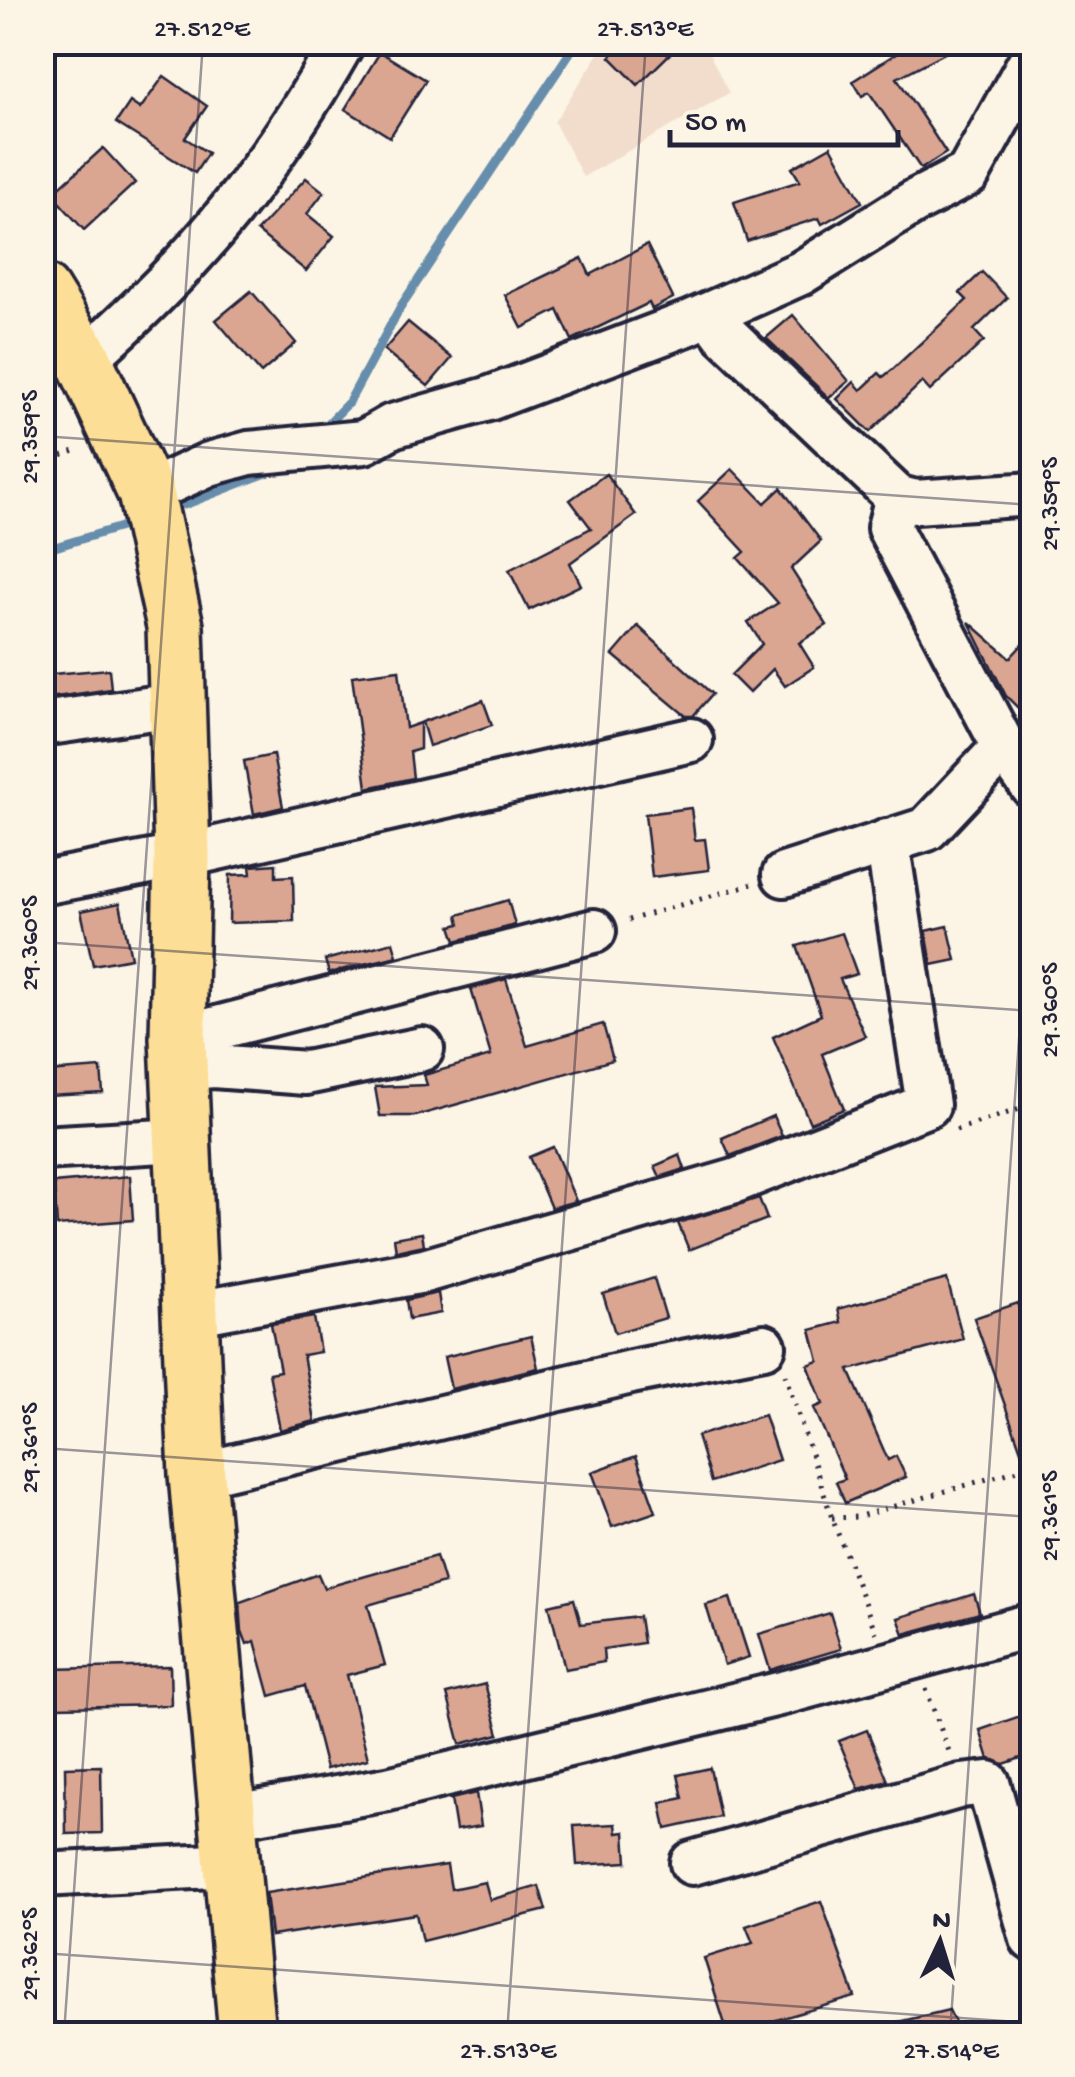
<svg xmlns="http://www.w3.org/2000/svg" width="1075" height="2077" font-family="'Gochi Hand',sans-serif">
<rect width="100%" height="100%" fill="#fcf5e5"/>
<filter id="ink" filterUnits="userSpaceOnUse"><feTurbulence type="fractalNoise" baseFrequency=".01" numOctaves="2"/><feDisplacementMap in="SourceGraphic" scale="20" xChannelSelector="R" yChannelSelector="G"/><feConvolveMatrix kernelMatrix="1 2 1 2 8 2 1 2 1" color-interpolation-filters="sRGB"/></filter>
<g filter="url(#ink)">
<path fill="#f2ddcc" d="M606,43h98l25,50 -146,84 -29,-55z"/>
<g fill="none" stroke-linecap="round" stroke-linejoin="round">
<g stroke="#668dab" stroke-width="9">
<path d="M321,431l28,-29 52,-96 176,-264"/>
<path d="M184,505l90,-35"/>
<path d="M42,551l82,-25"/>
</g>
</g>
<g fill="#dba691" stroke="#22223b" stroke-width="2.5">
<path d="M624,42h58l-44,43 -28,-28z"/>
<path d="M895,42h71l-69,36 49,75 -25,16 -52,-77 -7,4 -9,-15 47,-30z"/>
<path d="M380,52l46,28 -36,57 -45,-28z"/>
<path d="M164,76l43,30 -22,32 23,15 -13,20 -79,-50 14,-21 10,7z"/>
<path d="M831,146l31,56 -40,22 -3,-6 -72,23 -13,-39 66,-21 -8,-13z"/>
<path d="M103,148l32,35 -51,47 -32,-36z"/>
<path d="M306,178l18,14 -17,22 27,22 -28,35 -49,-40z"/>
<path d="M647,245l26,53 -21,11 -3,-6 -77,37 -14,-30 -36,18 -17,-33 77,-37 8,17z"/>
<path d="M982,272l25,26 -33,32 10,11 -54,50 -8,-9 -52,50 -33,-33 17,-17 7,8 18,-17 4,4 10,-8 74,-69 -7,-7z"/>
<path d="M251,291l45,52 -35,30 -45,-53z"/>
<path d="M793,315l56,66 -20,17 -63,-60z"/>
<path d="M408,322l44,36 -24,28 -44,-36z"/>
<path d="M732,469l33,34 16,-15 40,53 -30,28 36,56 -28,18 15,24 -29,19 -12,-17 -24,24 -18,-18 31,-31 -14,-22 30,-19 -40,-45 7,-6 -47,-51z"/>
<path d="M606,474l30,41 -66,48 11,22 -52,25 -20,-40 82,-42 -21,-28z"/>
<path d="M969,622l41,36 22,-24v65l-11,12 -15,-15z"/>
<path d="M638,626l74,68 -19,22h-7l-73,-61z"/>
<path d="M109,669l2,20 -69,10v-24z"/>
<path d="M399,670l7,58 14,-5v26l-10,3 3,26 -46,10 -15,-112z"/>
<path d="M483,700l9,25 -63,21 -7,-24z"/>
<path d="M273,755l10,52 -29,7 -10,-53z"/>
<path d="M691,808l4,32 10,-1 4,31 -57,7 -7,-63z"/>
<path d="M276,864v13l17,-1 1,45 -65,2 1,-48 21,-1 -1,-8z"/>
<path d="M508,900l7,25 -59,16 -5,-15 9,-2 -2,-9z"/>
<path d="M120,903l11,55 -38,7 -12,-54z"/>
<path d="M948,926l8,34 -24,5 -6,-34z"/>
<path d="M842,933l15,41 -17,5 25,57 -43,18 22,55 -34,14 -37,-86 48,-22 -24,-69z"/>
<path d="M393,942l4,14 -68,17 -4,-13z"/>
<path d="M506,979l21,67 76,-22 10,36 -197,56h-36l-5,-29 52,-2 -3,-10 67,-19 -20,-67z"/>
<path d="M101,1068l2,25 -55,3 -1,-24z"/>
<path d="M773,1116l9,20 -52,20 -8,-18z"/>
<path d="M553,1147l23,54 -25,7 -22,-51z"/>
<path d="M680,1155l5,14 -25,8 -5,-11z"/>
<path d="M130,1176l3,44 -76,6 -3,-43z"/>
<path d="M759,1198l8,21 -78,31 -11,-27z"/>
<path d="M422,1233l2,12 -28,6 -2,-13z"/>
<path d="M654,1278l12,40 -51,15 -12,-39z"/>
<path d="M947,1279l16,60 -114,31 39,90 8,-4 10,21 -61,26 -9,-21 9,-3 -31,-71 9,-4 -15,-39 11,-4 -8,-31 30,-8 -3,-13z"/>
<path d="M438,1293l3,20 -32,6 -3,-19z"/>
<path d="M1018,1303l14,39v130l-3,1 -55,-155z"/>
<path d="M314,1317l6,35 -17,3 12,66 -35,9 -11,-57 11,-2 -9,-47z"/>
<path d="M531,1336l7,32 -87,21 -7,-32z"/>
<path d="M764,1415l15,45 -68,22 -14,-46z"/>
<path d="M636,1456l20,56 -44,15 -20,-55z"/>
<path d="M436,1556l8,27 -76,22 17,60 -38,10 21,84 -42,10 -21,-83 -35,10 -15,-55 -8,3 -5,-13 -2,-29 78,-28 6,14z"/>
<path d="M974,1594l6,19 -76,21 -6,-16z"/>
<path d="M730,1598l19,59 -25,8 -18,-60z"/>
<path d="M574,1599l7,25 58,-7 4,26 -40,6 1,13 -39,7 -16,-64z"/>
<path d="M830,1613l11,36 -71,21 -11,-36z"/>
<path d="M170,1666l1,39 -117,2 -1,-38z"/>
<path d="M485,1684l14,50 -39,10 -13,-50z"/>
<path d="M1032,1712v42l-28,10 -15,-5 -9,-29z"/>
<path d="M867,1730l21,51 -29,8 -20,-48z"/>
<path d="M101,1766l1,67 -36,1 -1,-67z"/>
<path d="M710,1768l10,49 -54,12 -5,-26 22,-5 -5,-23z"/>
<path d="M476,1793l5,33 -25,4 -5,-31z"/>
<path d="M616,1824l1,9 8,-1 2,30 -50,3 -3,-39z"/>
<path d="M447,1865l4,24 34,-7 5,18 49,-14 7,24 -124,31 -6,-27 -145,22 -5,-43z"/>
<path d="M821,1901l34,96 -127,37 -24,-76 49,-15 -7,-17z"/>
<path d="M949,2010l12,24h-75l-1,-9z"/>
</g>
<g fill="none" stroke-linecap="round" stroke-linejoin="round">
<defs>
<g id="minor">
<path d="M710,314l14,19 173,164 18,5 117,-8"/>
<path d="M84,360c113,-98 185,-188 259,-318"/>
<path d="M146,493l63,-29 40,-11 115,-11 28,-16 96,-27 201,-76 112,-50 113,-71 54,-28 64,-116"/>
<path d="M897,497l-8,31 115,219 28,39"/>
<path d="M42,724l139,-20"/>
<path d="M784,875l143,-46 77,-82"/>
<path d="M42,883l140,-27 509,-116"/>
<path d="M178,1038l416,-107"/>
<path d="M179,1069l34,-3 93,7 116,-24"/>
<path d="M42,1148l139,-8"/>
<path d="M190,1314l234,-43 311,-90 193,-76 -41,-264"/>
<path d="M197,1475l434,-103 133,-26"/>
<path d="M228,1817l160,-28 399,-97 245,-67"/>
<path d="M692,1863l269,-77 27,-3 44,156"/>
<path d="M42,1875l190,-10"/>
</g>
<path id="major" d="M42,292l42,68 62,133 29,133 7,230 -4,182 19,437 50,559"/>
</defs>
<use href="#minor" stroke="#22223b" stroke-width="50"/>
<use href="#major" stroke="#22223b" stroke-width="62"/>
<g stroke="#22223b" stroke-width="5" stroke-dasharray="2.5 8" stroke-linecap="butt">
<path d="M42,463l38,-14"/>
<path d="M629,920l123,-36"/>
<path d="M956,1130l76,-25"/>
<path d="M785,1374l47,144 44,115"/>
<path d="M832,1518l25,-1 175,-51"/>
<path d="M926,1689l24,65"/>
</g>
<use href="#minor" stroke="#fcf5e5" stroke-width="42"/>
<use href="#major" stroke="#fdde96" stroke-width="55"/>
</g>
</g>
<path fill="none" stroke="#22223b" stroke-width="2.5" stroke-opacity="0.45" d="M42,436l990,69M42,942l990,69M42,1448l990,69M42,1953l990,70M64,2034l139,-1992M507,2034l139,-1992M950,2034l82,-1182"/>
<rect width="1075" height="2077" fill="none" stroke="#fcf5e5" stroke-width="110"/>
<g transform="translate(940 1942) rotate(4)" stroke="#fcf5e5" stroke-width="8" paint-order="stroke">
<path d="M0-8L18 38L0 25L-18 38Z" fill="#22223b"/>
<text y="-15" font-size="28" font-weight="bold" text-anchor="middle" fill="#22223b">N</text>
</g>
<path d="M670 130v15h228v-15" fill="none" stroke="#22223b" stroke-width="5"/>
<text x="685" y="130" font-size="30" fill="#22223b" stroke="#fcf5e5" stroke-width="8" paint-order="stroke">50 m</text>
<rect x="55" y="55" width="965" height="1967" fill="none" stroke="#22223b" stroke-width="4"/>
<g font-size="25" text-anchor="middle" fill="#22223b">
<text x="202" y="36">27.512°E</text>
<text x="645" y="36">27.513°E</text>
<text transform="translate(28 437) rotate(-90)" y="9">29.359°S</text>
<text transform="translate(1048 504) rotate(-90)" y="9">29.359°S</text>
<text transform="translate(28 943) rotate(-90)" y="9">29.360°S</text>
<text transform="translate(1048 1010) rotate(-90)" y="9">29.360°S</text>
<text transform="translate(28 1448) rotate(-90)" y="9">29.361°S</text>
<text transform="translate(1048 1516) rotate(-90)" y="9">29.361°S</text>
<text transform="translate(28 1954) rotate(-90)" y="9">29.362°S</text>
<text x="508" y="2058">27.513°E</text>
<text x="951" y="2058">27.514°E</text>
</g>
</svg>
